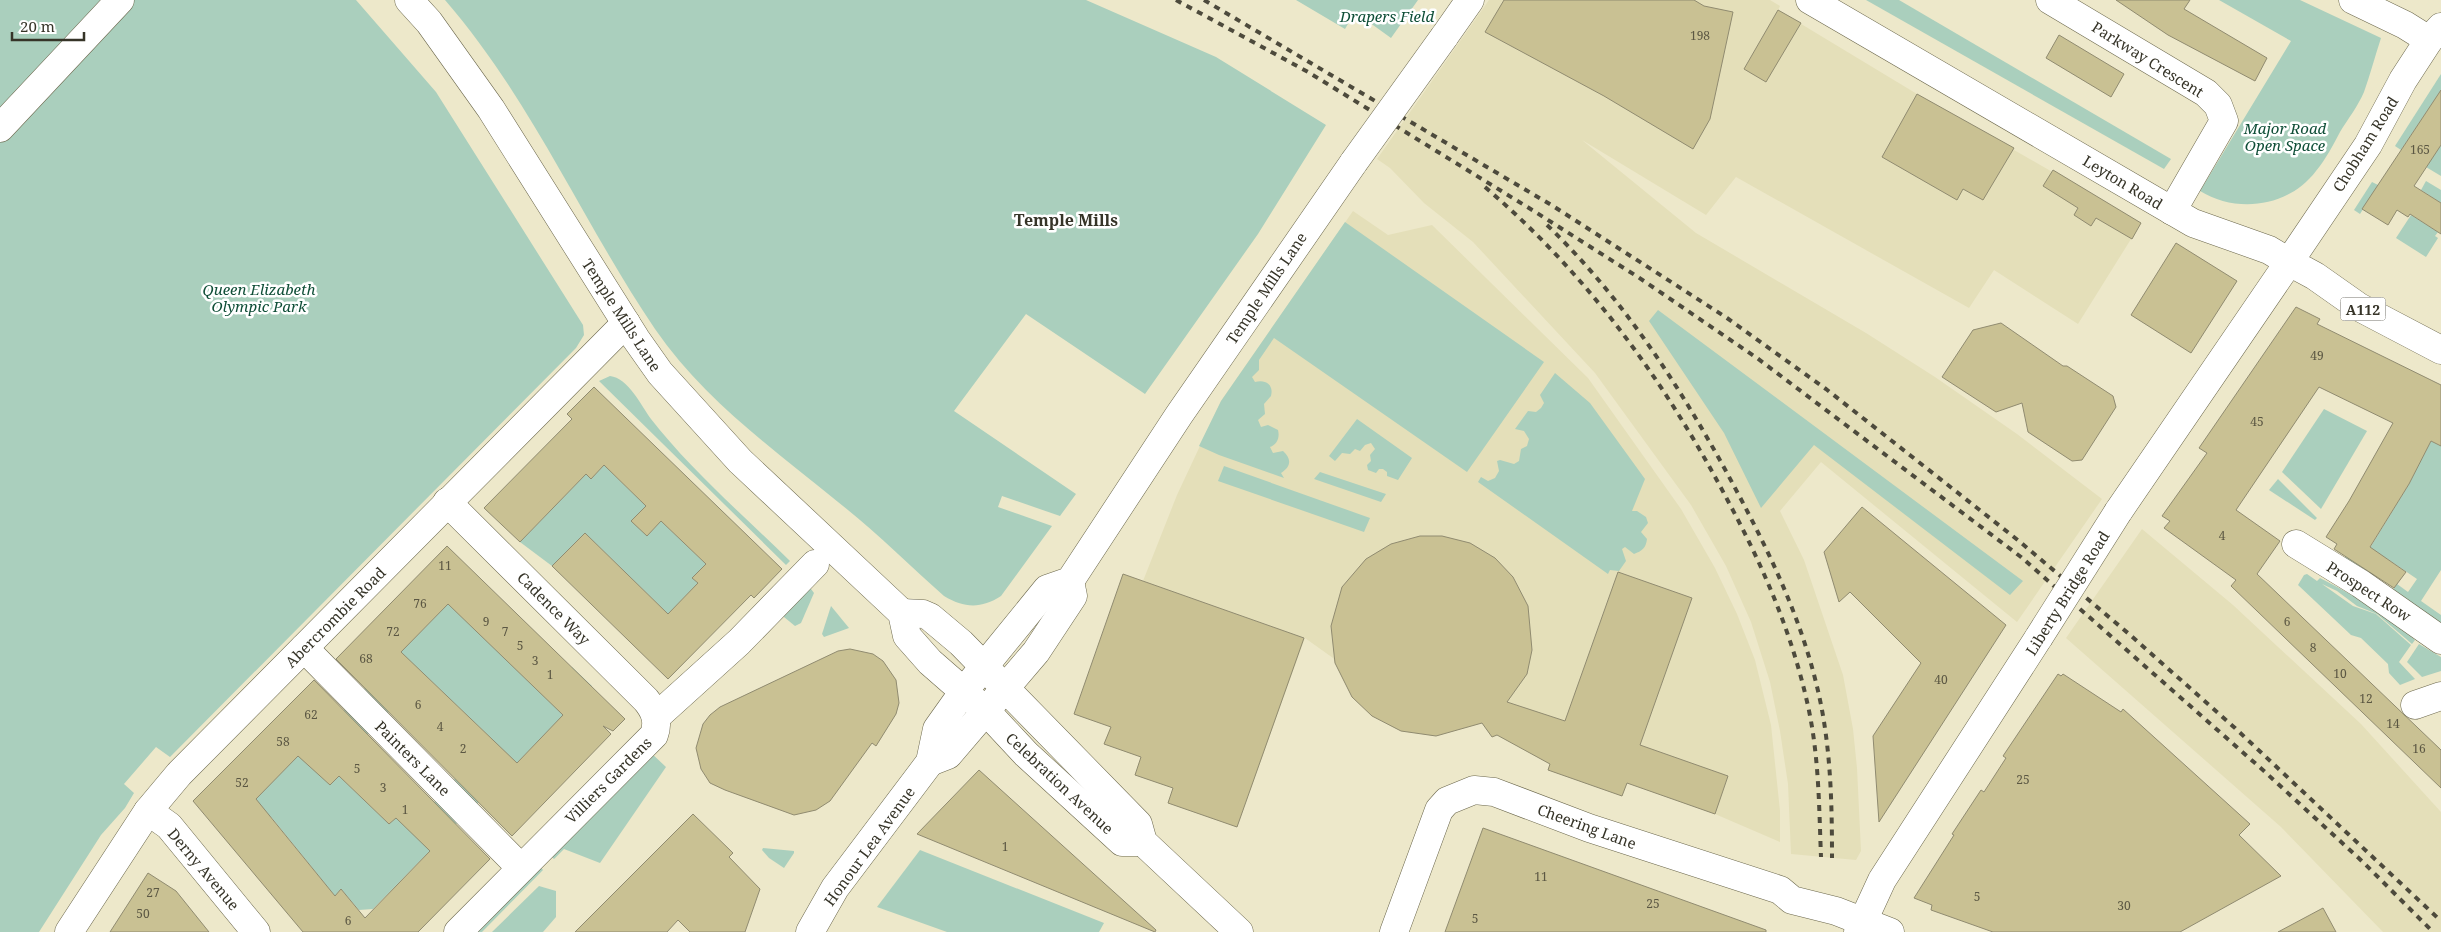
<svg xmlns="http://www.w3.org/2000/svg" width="2441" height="932" font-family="'Noto Serif',serif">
<rect width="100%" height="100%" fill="#ede8ca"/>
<g fill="#e4dfb9">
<path d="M1489,0h281l10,6 -2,4 139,84 224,129 -63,101 -84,-54 -25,38 -233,-131 -30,38 -124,-75 114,93 170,100 69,44 82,57 85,65 -85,123 -196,-160 -41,49 24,49 39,115 10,54 4,39 4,83 -5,9 -65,-6 -3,-70 -8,-53 -10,-49 -19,-60 -25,-56 -35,-61 -96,-132 -122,-131 -49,-39 -34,-35 -13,-9z"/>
<path d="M1353,211l35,24 44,-10 156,153 93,131 34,59 22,46 18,46 16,65 9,86v31l-65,-28 -88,-31 -5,13 -74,-26 2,-6 -53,-29 -5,2 -10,-14 -46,13 -35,-5 -49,-34 -19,-39 -28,-20 -68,189 -69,-24 5,-15 -38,-13 6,-18 -37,-13 6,-17 13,-153 20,7 34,-86 44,-94z"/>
<path d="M2142,529l91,76 128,119 80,88v120h-58l-102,-105 -215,-189z"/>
</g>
<g fill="#aacfbd">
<path d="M0,0h356l80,92 147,233 1,10 -8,13 -406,409 -14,-10 -32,37 10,9 -9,15 -24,27 -62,97h-39z"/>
<path d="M445,0h641l130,57 110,68 -68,109 -113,160 -119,-80 -72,97 122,83 -16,22 -58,-20 -4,11 54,19 -51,70c-20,13 -37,12 -57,0 -35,-31 -69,-65 -106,-94 -66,-54 -134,-102 -183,-173 -73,-108 -124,-230 -210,-329z"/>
<path d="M1296,0h122l-27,38 -36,-26 -10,17z"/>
<path d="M1866,0h33l272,159 -7,10z"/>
<path d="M2219,0h81l81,38c-6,18 -11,37 -17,54 -6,14 -16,27 -24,40 -7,13 -14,27 -24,39 -27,36 -79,43 -116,20l91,-150z"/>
<path d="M2441,74v16l-40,60 -6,-4z"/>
<path d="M2441,145v31l-15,-9z"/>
<path d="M2426,181l15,9v13l-20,-13z"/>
<path d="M2372,182l6,3 -18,29 -6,-4z"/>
<path d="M2411,215l27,17 -3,4 3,2 -12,19 -30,-19z"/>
<path d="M1345,222l199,140 -77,110 -193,-134 -15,22v10l-7,7 3,5c10,-3 19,2 16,14l-7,8 1,10 -7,6 3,7 7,-2 10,5c2,8 -1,14 -8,17l3,6 10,-2c9,8 8,16 -2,22l3,5 -65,-23 -20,-9 22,-45z"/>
<path d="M1658,310l365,271 -13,14 -196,-150 -53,63 -37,-75 -75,-112z"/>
<path d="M1555,373l35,30 55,76 -13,32h5l9,6 2,6 -7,9 6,7c-1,9 -5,12 -13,15l-9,-7 -3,2 4,12 -7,10 -9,-1 -2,4 -130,-92 3,-5 7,4 7,-3 4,-7 -2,-10 3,-1 14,4 5,-3 2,-12 6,-3 2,-7 -5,-8 -9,-2 13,-18 8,1 5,-4 3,-5 -4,-8z"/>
<path d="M610,376c18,2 31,29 41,43 39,50 93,97 139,142l-4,4 -187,-184z"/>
<path d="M2324,409l43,22 -46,78 -39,-37z"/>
<path d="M1357,419l55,39 -14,22 -11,-4v-4l-4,-3h-4l-3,4 -8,-3 -1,-5 4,-4 -1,-6 5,-6 -4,-6 -6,2 -5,6 -5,-2 -5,5 -8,-1 -7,8 -6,-5z"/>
<path d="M2431,441l8,4 2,-4v129l-20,31 20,14v12l-50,-35 6,-8 11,8 9,-13 -31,-21 -15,20 -27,-19 4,-6 14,8 47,-77z"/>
<path d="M604,465l42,41 -14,15 15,15 14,-15 45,43 -14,14 6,5 -30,31 -83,-81 -33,33 -32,-24 66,-68 5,5z"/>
<path d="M1224,466l146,52 -6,14 -146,-51z"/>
<path d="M1320,472l66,22 -5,8 -67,-23z"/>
<path d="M2278,479l39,39 -2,2 -46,-30z"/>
<path d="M2307,574l10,7 3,-3c33,17 68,36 95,62l-3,4 -35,-30 -20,-8 -20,-15 -15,-7 31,22 23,8 35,31 -12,17 16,17 -15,6 -11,-12 -1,-9 -27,-26 -10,-3 -53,-50 6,-10z"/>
<path d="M808,585l6,8 -13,30 -6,3 -11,-9 -1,-4z"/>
<path d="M455,597l88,98 29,-28 20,19 -119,122 -23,-24 42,-45 -67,-64 -41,42 -24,-24z"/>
<path d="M831,606l18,22 -25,9 -2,-3z"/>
<path d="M2419,644l22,13v14l-19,6 -15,-15z"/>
<path d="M346,708l24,24 -46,47 6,6 9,-9 50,48 7,-6 12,11 30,-31 22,22 -87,89 -14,1 -18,-21 -6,7 -63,-78 -22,-14z"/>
<path d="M649,751l17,16 -66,96 -36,-14 -10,10 -5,-5z"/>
<path d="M763,848l31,3v2l-10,15 -15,-10 -7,-8z"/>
<path d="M920,850l184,73 -5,9h-152l-70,-25z"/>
<path d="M538,864l5,6 -61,62h-12z"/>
<path d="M539,886l17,5v26l-13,15h-51z"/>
</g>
<g fill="#c9c193" stroke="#908b70" fill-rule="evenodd">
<path d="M1504,0h190l10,6 29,6 -23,107 -17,30 -89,-53 -119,-64z"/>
<path d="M2116,0h74l-6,9 83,49 -12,23 -87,-46z"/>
<path d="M1778,10l23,13 -35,59 -22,-13z"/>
<path d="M2059,35l65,39 -13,23 -65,-39z"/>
<path d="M2441,90v55l-27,41 27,17v31l-31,-20 -2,3 -11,-7 -9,15 -26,-16z"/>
<path d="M1917,94l97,54 -31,52 -20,-11 -6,11 -75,-43z"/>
<path d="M2053,170l88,53 -9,16 -36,-21 -5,8 -17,-11 4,-7 -35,-22z"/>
<path d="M2176,243l61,38 -46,72 -60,-38z"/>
<path d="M2296,307l24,12 -3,5 124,61v61l-10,-5 -22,43 -39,63 36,25 -12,16 -60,-39 3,-5 -11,-7 23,-36 44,-78 -74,-36 -83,123 44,31 -23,33 184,176v38l-210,-202 5,-6 -72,-52 6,-7 -8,-5 45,-63 -8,-5z"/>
<path d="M2001,323l62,43h4l46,30 3,11 -34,53 -10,1 -44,-29 -6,-29 -26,9 -54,-35 31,-47z"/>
<path d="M594,387l188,182 -28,29 -3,-3 -83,84 -116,-113 33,-33 83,81 30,-31 -6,-5 14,-14 -45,-43 -14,15 -16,-15 15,-15 -42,-41 -13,14 -5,-5 -66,68 -36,-34 88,-89 -5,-5z"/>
<path d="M1862,507l144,118 -127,197 -6,-86 48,-73 -71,-71 -11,10 -15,-50z"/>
<path d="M1420,536h22l28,7 25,15 18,19 15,29 4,44 -5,24 -20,28 58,19 53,-149 74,26 -52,147 88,31 -13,38 -88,-31 -5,13 -74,-26 2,-6 -53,-29 -5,2 -10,-14 -46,13 -35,-5 -29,-15 -20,-19 -17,-34 -4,-37 11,-39 24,-28 25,-15z"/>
<path d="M447,546l178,173 -12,12 -10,-5 8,8 -99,102 -176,-177zM448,604l115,111 -46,48 -116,-111z"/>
<path d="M1123,574l181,64 -67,189 -69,-24 5,-15 -38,-13 6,-18 -37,-13 7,-17 -37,-13z"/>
<path d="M850,649l23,5 10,7 13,19 3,23 -3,11 -20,32 -4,-3 -42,58 -14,9 -22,5 -69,-25 -15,-7 -9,-14 -5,-21 7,-24 7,-9 10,-8 118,-56z"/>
<path d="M2058,674l3,2 2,-2 58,38 2,-3 127,115 -11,11 42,41 -101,56h-187l-62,-22 1,-5 -18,-7 40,-63 -2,-1 29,-44 3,2 22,-34 -3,-2z"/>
<path d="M314,680l176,179 -72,73h-115l-110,-131zM298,756l32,29 9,-9 50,48 7,-6 34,33 -65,67 -24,-29 -6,7 -79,-97z"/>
<path d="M979,770l177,160 -1,2 -238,-98z"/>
<path d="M693,814l40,39 -4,4 31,32 -15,43h-55l-12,-12 -11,12h-92z"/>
<path d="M1483,828l283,102v2h-321z"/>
<path d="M148,873l28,18 33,41h-99z"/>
<path d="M2323,908l13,24h-58z"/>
</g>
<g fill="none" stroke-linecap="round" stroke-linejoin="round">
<defs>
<g id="street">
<path d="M2050,0l156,93 12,12 6,16 -52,90"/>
<path d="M1444,37l26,-37"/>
<path d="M2429,40l12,-13"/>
<path d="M0,128l120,-128"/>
<path d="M447,502l199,198c9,11 13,21 8,35l-196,197"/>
<path d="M2296,544l65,40 80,56"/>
<path d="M304,648l217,220"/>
<path d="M2415,705l26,-9"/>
<path d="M656,717l83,-75 76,-78"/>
<path d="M930,762l18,-7 88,-103 37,-56 -3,-15"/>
<path d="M148,811l21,15 87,106"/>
<path d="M69,932l79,-121 31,-37 447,-451"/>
<path d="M810,932l25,-44 95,-126 7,-33 27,-38 83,-102 23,-8 109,-166 175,-253"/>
<path d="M1394,932l45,-122 8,-9 27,-11 20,2 95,36 191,62 12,10 44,11 54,21"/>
</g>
<g id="secondary">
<path d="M409,0l20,22 62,87 145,230 24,34 80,88 162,152 5,23 23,26 55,48 41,44 96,88h21"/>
<path d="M1810,0l383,223 76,27 20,12 -171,250"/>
<path d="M902,613l21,1 7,3 31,26 177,181 5,18 96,90"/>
<path d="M1858,932l24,-52 157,-243"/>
</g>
<path id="primary" d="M2353,0l52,25 24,15 -26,40 -35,65 -79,117 26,14 44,31 82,43"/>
</defs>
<use href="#street" stroke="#6b674c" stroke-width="29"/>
<use href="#secondary" stroke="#6b674c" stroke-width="29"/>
<use href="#primary" stroke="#6b674c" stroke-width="29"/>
<use href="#street" stroke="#fff" stroke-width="28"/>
<use href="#secondary" stroke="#fff" stroke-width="28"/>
<use href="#primary" stroke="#fff" stroke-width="28"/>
<g stroke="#4d4a3c" stroke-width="4" stroke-dasharray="6 6" stroke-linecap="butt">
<path d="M1176,0l132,72 221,136 109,69 119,81 264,199 243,214 100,92 69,69"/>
<path d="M1204,0l349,206 174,112 99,71 193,152 110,93 106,94 206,193"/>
<path d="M1485,187c103,88 180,194 243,314 35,65 64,132 80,205 11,50 11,100 13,151"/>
<path d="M1547,225c78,75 136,166 187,261 38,71 73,144 88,224 9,49 10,98 10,148"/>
</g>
<defs>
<path id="street-bridge" d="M1354,162l90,-125"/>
<path id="secondary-bridge" d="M2039,637l79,-125"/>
</defs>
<use href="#street-bridge" stroke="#6b674c" stroke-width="29" stroke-linecap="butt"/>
<use href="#secondary-bridge" stroke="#6b674c" stroke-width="29" stroke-linecap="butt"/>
<use href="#street-bridge" stroke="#fff" stroke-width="28"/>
<use href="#secondary-bridge" stroke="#fff" stroke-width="28"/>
</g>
<g text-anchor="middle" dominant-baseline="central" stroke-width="5" stroke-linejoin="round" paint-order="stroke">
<g font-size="12" fill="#5b5743">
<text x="1700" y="35">198</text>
<text x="2420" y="149">165</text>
<text x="2317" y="355">49</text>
<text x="2257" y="421">45</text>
<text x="2222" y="535">4</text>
<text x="445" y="565">11</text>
<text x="420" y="603">76</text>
<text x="486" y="621">9</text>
<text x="2287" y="621">6</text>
<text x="393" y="631">72</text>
<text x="505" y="631">7</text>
<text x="520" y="645">5</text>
<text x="2313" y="647">8</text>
<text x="366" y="658">68</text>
<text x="535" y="660">3</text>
<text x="2340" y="673">10</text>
<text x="550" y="674">1</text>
<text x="1941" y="679">40</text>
<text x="2366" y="698">12</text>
<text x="418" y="704">6</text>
<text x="311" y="714">62</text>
<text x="2393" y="723">14</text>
<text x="440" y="726">4</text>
<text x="283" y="741">58</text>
<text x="463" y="748">2</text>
<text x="2419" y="748">16</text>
<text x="357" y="768">5</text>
<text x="2023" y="779">25</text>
<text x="242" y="782">52</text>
<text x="383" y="787">3</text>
<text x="405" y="809">1</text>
<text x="1005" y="846">1</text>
<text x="1541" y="876">11</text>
<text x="153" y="892">27</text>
<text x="1977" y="896">5</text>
<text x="1653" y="903">25</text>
<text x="2124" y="905">30</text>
<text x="143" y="913">50</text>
<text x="1475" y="918">5</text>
<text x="348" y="920">6</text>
</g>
<rect fill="#fff" stroke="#727168" stroke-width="1" x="2340.5" y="297.5" width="45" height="23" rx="4"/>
<g font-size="14" font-weight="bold" fill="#363428">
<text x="2363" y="309">A112</text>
</g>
<g font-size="15" font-style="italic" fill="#0f4e37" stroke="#fff">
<text x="1387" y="16">Drapers Field</text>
<text x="2285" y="128">Major Road<tspan x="2285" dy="17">Open Space</tspan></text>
<text x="259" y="289">Queen Elizabeth<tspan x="259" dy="17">Olympic Park</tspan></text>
</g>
<g font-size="15" fill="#363428" stroke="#fff">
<text transform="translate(2148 59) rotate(32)">Parkway Crescent</text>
<text transform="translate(2365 144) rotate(-58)">Chobham Road</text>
<text transform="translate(2123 182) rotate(31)">Leyton Road</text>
<text transform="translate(1266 288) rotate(-56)">Temple Mills Lane</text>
<text transform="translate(622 315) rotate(57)">Temple Mills Lane</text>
<text transform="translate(2369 591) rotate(33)">Prospect Row</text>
<text transform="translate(2067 593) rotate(-58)">Liberty Bridge Road</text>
<text transform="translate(554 608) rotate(45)">Cadence Way</text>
<text transform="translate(335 617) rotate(-45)">Abercrombie Road</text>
<text transform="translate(413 758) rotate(45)">Painters Lane</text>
<text transform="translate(608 780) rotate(-45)">Villiers Gardens</text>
<text transform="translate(1060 783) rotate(43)">Celebration Avenue</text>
<text transform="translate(1587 826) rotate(20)">Cheering Lane</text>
<text transform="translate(869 846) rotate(-54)">Honour Lea Avenue</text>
<text transform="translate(204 869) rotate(50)">Derny Avenue</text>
</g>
<g font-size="16" font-weight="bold" fill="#363428" stroke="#fff">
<text x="1066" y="220">Temple Mills</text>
</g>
</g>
<path d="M12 32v8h72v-8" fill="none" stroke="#363428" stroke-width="2.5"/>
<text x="20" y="32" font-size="15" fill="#363428" stroke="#ffffff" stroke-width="4" paint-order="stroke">20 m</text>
</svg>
